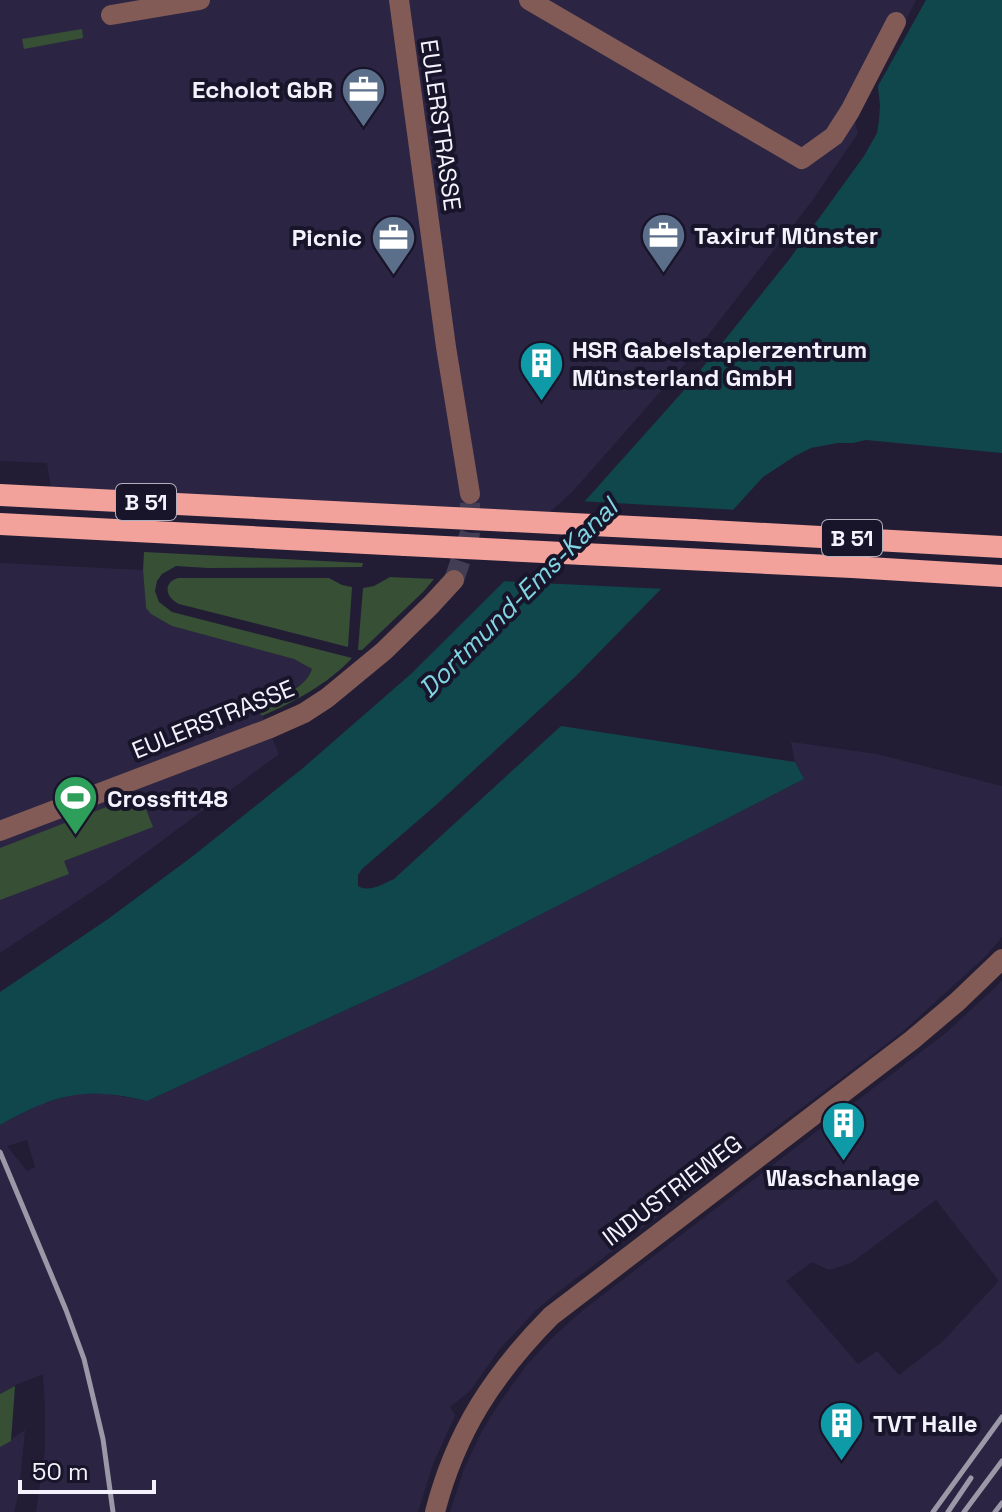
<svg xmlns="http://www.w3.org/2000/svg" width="1002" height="1512" font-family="'Space Grotesk',sans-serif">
<rect width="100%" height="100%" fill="#221d35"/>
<g fill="#2b2543" fill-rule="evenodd">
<path d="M0,0h916l-61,121 3,12 -46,68 -120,155 -120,136 -22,20 -499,-24 -4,-25 -47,-2z"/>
<path d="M0,563l143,7 3,38 26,18 122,33 18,10 -2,8 -7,6 -44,25 20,46 -174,129 -105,70z"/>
<path d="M791,742l86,12 125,32v151l-16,19 -84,76 -344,260 -24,20 -35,38 -29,41 -20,16 5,8 -2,5 -20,44 -15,48h-382l9,-62v-43l-2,-33 -25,10 -18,10v-269l41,-21 36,-10h30l40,7 284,-130 373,-192 -9,-17zM27,1140l8,27 -8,4 -20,-25z"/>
<path d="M1002,981v531h-552l14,-43 18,-38 18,-29 26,-36 26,-28 31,-28 364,-278zM936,1200l63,81 -56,60 -44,34 -22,-24 -19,13 -72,-83 26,-19 17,8 22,-7z"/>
<path d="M25,1430l-6,62 -5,20h-14v-65z"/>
</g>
<g fill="#364f35">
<path d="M82,29l1,9 -59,11 -2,-10z"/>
<path d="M144,552l219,11 -1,4 -154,1 -32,-2 -14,8 -5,7 -2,10 4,11 13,10 180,46c-24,26 -58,44 -90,58l-4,-8c18,-10 48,-19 54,-39l-18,-10 -122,-33 -21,-12 -5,-6 -3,-38z"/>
<path d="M390,577l44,2 -11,13 -61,58h-4l5,-62 11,-2z"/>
<path d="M178,578h151l13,7 10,2 -4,60 -169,-43c-13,-6 -17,-21 -1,-26z"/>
<path d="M140,794l13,33 -89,34 5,13 -69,26v-52z"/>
<path d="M15,1386l-4,55 -11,6v-53z"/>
</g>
<path fill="#0f474d" d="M926,0h76v453l-136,-13 -13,3h-15l-27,5 -16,8 -32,21 -103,113 -84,86 -140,129 -74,64 -4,6v11c12,7 24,-2 36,-7l167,-153 234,36 9,17 -373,192 -284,130c-63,-15 -92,-7 -147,24v-133l108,-73 85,-63 110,-88 109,-95 173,-172 101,-113 102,-127 76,-105 13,-23 2,-13 1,-14 -2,-20z"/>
<path fill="#221d35" d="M579,501l159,9 -72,79 -167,-8z"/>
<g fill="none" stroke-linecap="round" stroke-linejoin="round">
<path stroke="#423d53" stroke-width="20" stroke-dasharray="20 10" stroke-linecap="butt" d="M454,580l16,-47v-39"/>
<g stroke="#825b56" stroke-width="20">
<path d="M399,0l47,347 24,147"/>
<path d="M529,0l273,159 32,-23 16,-25 46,-89"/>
<path d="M111,15l89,-15"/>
<path d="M0,831l268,-102 36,-16 23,-15 57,-47 47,-46 23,-25"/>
<path d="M435,1512c21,-81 58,-137 116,-196l361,-276 45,-38 45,-43"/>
</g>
<g stroke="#f2a29a" stroke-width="22">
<path d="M0,495l412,21"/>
<path d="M0,524l405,21"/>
<path d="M693,530l309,17"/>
<path d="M583,554l269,13 150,9"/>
</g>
<g stroke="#9b99a8" stroke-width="5">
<path d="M0,1152l66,158 18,49 19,80 10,73"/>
<path d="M933,1512l69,-95"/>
<path d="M948,1512l23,-34"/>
<path d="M964,1512l38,-51"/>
<path d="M995,1512l7,-9"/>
</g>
<g stroke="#f2a29a" stroke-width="22">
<path d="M412,516l281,14"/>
<path d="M405,545l178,9"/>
</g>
</g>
<defs>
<symbol id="office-pin" viewBox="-11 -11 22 30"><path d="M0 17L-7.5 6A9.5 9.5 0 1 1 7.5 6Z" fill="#5c6f8a" stroke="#18142a"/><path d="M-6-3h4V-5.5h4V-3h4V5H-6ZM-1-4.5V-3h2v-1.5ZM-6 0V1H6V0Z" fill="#fff"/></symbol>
<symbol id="building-pin" viewBox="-11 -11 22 30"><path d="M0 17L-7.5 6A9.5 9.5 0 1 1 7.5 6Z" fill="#0f9aa8" stroke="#18142a"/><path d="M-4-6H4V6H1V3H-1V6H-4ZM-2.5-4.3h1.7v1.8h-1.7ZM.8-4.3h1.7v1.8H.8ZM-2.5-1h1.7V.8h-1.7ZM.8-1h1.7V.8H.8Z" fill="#fff"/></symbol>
<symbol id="stadium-pin" viewBox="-11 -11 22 30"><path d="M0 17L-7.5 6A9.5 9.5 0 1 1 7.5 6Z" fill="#2e9e5b" stroke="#18142a"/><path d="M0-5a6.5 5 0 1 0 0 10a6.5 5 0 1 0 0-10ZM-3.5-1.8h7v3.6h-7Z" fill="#fff"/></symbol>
</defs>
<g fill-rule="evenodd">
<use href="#office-pin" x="338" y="64" width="51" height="69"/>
<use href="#office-pin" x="638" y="210" width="51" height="69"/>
<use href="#office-pin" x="368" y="212" width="51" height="69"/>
<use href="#building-pin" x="516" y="338" width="51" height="69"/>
<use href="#stadium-pin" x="50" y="772" width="51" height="69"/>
<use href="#building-pin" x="818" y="1098" width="51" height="69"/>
<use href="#building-pin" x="816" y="1398" width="51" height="69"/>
</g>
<g text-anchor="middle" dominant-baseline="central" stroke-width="8" stroke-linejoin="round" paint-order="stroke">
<g fill="#18142a" stroke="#b2b0be" stroke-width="2">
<rect x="116" y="484" width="60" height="36" rx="6"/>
<rect x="822" y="520" width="60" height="36" rx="6"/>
</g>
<g font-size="22" font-weight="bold" fill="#f4f3fd">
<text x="146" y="502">B 51</text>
<text x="852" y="538">B 51</text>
</g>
<g font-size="24" font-weight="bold" fill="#f4f3fd" stroke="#18142a" text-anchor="start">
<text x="333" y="89" text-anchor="end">Echolot GbR</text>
<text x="694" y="235">Taxiruf Münster</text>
<text x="362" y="237" text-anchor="end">Picnic</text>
<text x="572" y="349">HSR Gabelstaplerzentrum<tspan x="572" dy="28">Münsterland GmbH</tspan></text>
<text x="107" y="798">Crossfit48</text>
<text x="843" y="1177" text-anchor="middle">Waschanlage</text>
<text x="873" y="1423">TVT Halle</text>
</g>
<g font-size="24" fill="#f4f3fd" stroke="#18142a">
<text transform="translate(441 125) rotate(82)">EULERSTRASSE</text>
<text transform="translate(213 719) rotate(-22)">EULERSTRASSE</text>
<text transform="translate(672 1190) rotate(-37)">INDUSTRIEWEG</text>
</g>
<g font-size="26" font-style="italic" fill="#7fd6e2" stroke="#18142a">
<text transform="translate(518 598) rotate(-45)">Dortmund-Ems-Kanal</text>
</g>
</g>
<path d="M20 1480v12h134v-12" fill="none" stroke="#f4f3fd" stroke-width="4"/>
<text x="32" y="1480" font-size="24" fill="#f4f3fd" stroke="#18142a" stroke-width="6" paint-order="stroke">50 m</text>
</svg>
